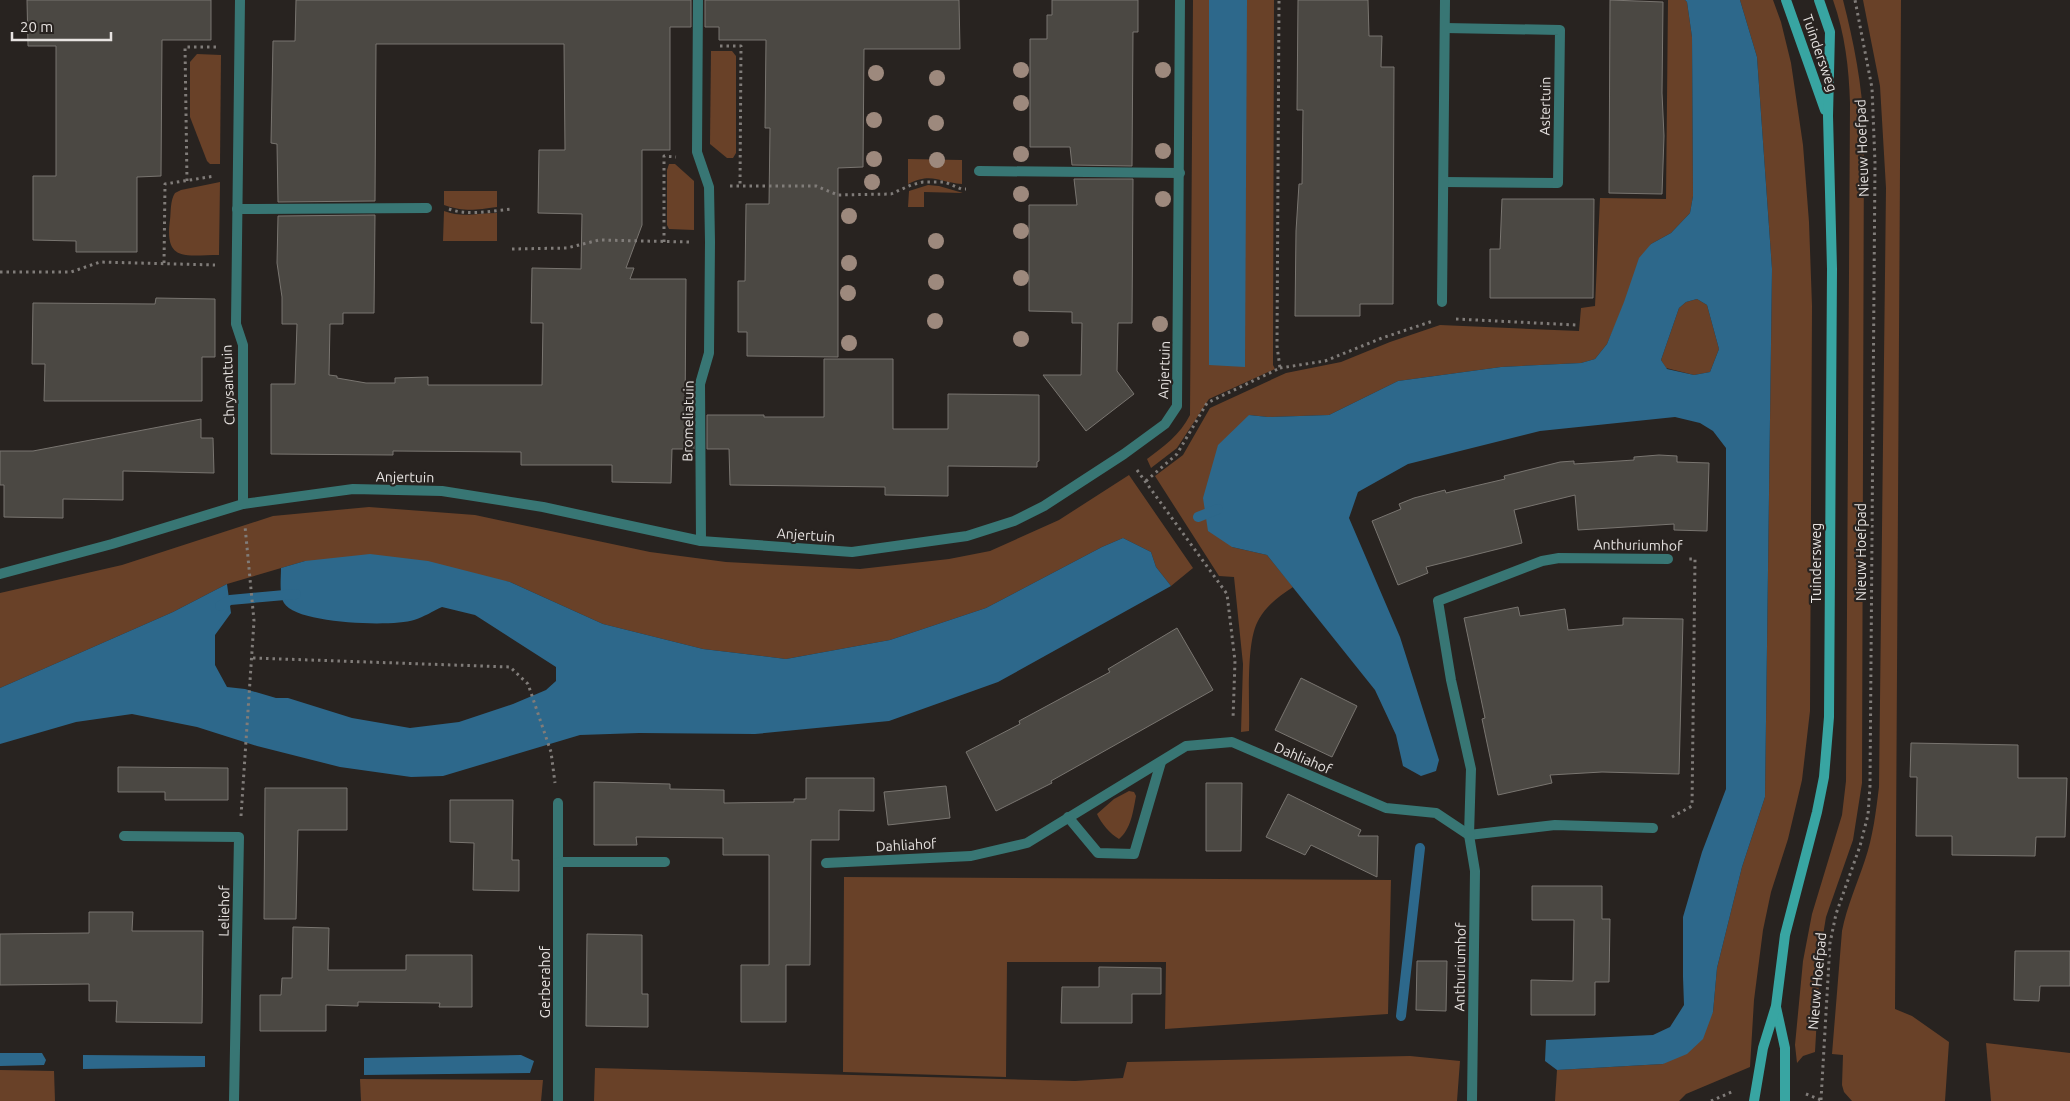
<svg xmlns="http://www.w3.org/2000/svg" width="2070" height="1101" font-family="Ubuntu,sans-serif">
<rect width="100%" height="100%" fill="#282320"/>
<g fill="#694128">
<path d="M1193,0h81l-1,365 2,4 -66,30 -32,49 -26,20 -4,-9c17,-13 33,-24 43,-44z"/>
<path d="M1668,0h17l2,2 5,35 1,159 -3,17 -19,20 -20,11 -44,100 -12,15 -14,4 -80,4 -103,14 -69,34 -61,2 -19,-2 -17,132 35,8 26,32c-14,9 -26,18 -34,32 -14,23 -9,84 -10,112l-8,1 2,-68 -9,-87 -15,-1 -64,-100 28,-21 27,-47 76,-35 55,-11 49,-20 50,-17 139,6 2,-23 14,-2 5,-108 66,1z"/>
<path d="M1740,0h33l8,22 10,41 12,82 6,77 3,84 -2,405 -8,69 -14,59 -17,53 -8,38 -9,70 -4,67 -64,27 -7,7h-124l2,-31 106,-6 50,-52 4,-44 25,-101 23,-70 7,-528 -15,-212z"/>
<path d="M1833,0h10c11,43 19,84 21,128l-2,655 -9,57 -27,77 -5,30 -6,105 -12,4 -6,7 -2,-18 8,-84 9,-47 30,-99 4,-34 4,-678c-1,-35 -5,-69 -17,-103z"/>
<path d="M1863,0h38l-6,1009 17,7 37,26 -4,59h-93l-8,-9 -2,-7 1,-30 -11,-1 10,-123c5,-25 15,-47 23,-71 8,-23 11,-49 14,-73l7,-599 -6,-102z"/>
<path d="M711,51h21l4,5v97l-3,5h-6l-17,-14z"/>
<path d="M197,54l24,1 -1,109h-10l-3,-3 -17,-44v-55z"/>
<path d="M908,159l54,1v24c-24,-2 -30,-12 -54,0z"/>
<path d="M669,164h6l19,17v49l-25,-1 -2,-4v-55z"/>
<path d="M220,182l-1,73c-32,0 -55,8 -49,-35 1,-9 0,-19 5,-27l6,-3z"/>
<path d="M928,185l11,1 24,7 -39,-1v15h-16l1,-16z"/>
<path d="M444,191h53v16c-22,3 -32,5 -53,-2z"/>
<path d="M444,211c18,7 34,2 53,2v28h-54z"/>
<path d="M1697,299l10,6 12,44 -9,23 -16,3 -28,-7 -5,-8 18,-52 7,-6z"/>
<path d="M1129,475l64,93 -22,18 -15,-19 -5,-15 -28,-14 -21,9 -116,61 -96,32 -104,19 -83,-10 -100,-25 -93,-42 -205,-21 -78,23 -54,28 -173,76v-95l122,-28 151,-49 96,-9 106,8 175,37 76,10 134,7 89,-10 41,-8 69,-31z"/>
<path d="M1129,791l5,1 2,4c-3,16 -5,33 -17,43 -9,-5 -18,-16 -22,-25l17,-15z"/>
<path d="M844,877l547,3 -3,134 -223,15 1,-67h-159l-1,115 -163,-5z"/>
<path d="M1986,1043l84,10v48h-79z"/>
<path d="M1410,1056l50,5 -3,40h-863l1,-33 480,13 48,-3 4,-16z"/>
<path d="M0,1070l54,1 1,30h-55z"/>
<path d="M360,1079l183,1 -2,21h-180z"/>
</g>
<g fill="#2d688b" fill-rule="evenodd">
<path d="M1209,0h38l-2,367 -36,-2z"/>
<path d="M1685,0h55l17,57 15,212 -7,528 -23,70 -25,101 -4,44 -10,27 -16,15 -24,10 -106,6 -12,-9 1,-21 107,-5 17,-8 14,-22 -1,-28v-60l19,-65 24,-63v-341l-13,-17 -13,-8 -25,-6 -135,14 -132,33 -50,28 -9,26 51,119 39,123 -3,11 -15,5 -18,-10 -7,-31 -21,-45 -108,-135 -35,-8 -24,-16 -5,-33 15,-53 31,-30 19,2 61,-2 69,-34 103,-14 80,-4 14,-4 12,-15 17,-42 15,-44 12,-14 20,-11 19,-20 3,-17 -1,-159 -5,-35zM1697,299l10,6 12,44 -9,23 -16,3 -27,-6 -6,-9 18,-52 7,-6z"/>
<path d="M1123,538l28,14 5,15 15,19 -173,96 -109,39 -134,13 -116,-1 -59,2 -137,41 -32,1 -71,-10 -83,-21 -60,-19 -65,-13 -56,8 -76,22v-56l173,-76 54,-28 4,29 -16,22v30l12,22 18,2 31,9h12l64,20 58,10 49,-6 54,-18 33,-14 10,-9v-14l-81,-52 -33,-8c-9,4 -18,10 -28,13 -22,7 -118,4 -130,-17 -5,-9 -3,-25 -3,-35l24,-7 65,-7 58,7 82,21 93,42 100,25 83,10 104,-19 96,-32 116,-61z"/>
<path d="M0,1053h42l4,7 -2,5 -44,1z"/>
<path d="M83,1055l122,1v11l-122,2z"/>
<path d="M521,1055l13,6 -4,12 -166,2v-17z"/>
</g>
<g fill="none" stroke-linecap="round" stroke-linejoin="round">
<g stroke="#2d688b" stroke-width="10">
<path d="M1198,517l20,-8"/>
<path d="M220,606l10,-6 66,-6"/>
<path d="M1401,1016l19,-168"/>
</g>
</g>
<g fill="#4b4843" stroke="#797570">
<path d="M27,0h184v40h-49l-1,136 -24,1v75h-61v-11l-43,-1v-64h23v-130h-28z"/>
<path d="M296,0h395v27h-21v123h-28v75l-16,43h8l-4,11h56l-1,139 1,-4h7l1,35h-22l-1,34 -59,-1v-17h-91v-13l-128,-1v4l-122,-1v-70h24l2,-60h-15v-27l-5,-34 1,-47 97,-1 -1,98h-31v11h-13l-1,51 8,1v2l29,5h29v-5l33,-1v8h114l1,-62h-12l1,-55 49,1 1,-55 -44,-1 1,-63h26l-1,-106h-188l-1,157 -97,1 -1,-58 -6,-1 2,-102h22z"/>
<path d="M705,0h254l1,49h-96l-1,118 -25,1v189l-91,-1v-24h-9v-51h7l1,-77h23l1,-76h-5l1,-88h-47v-13h-14z"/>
<path d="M1052,0h86v32h-5l-1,134 -60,-1 -2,-18h-40v-108h17v-24h5z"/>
<path d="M1298,0h70l1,36h13l-1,31h13l-1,237h-33v12h-65l1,-85 3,-47h3l1,-74h-6z"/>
<path d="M1610,0l53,2 -1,91 2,43 -2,58 -53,-1z"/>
<path d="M1074,179h59l-1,144h-14l-1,48 17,23 -48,37 -43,-56h38l1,-52h-10v-11l-43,-1v-106h48z"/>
<path d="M1502,199h92l-1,99h-103v-49h10z"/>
<path d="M156,298l59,1v58h-13v44h-158l1,-37h-13l1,-61 122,1z"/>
<path d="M824,359h69v70h55v-35l91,1v66l-2,1v5l-89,-1v30l-63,-1v-8l-155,-2 -1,-36h-22v-34h57v2h60z"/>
<path d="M201,419v19h12l1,35 -91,-2v29l-60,-1v19l-59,-1v-32h-4v-34h33z"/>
<path d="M1659,455l18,1v6l32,1 -2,68 -33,-1v-6l-96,6 -3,-35 -61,15 8,33 -96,24 2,6 -30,12 -26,-64 29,-12 -2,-5 15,-6 31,-8 1,3 29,-7 30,-7 -1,-3 56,-14 14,-1v3l60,-4v-3z"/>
<path d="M1518,607l2,9 45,-7 3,21 55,-5v-7l60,1 -4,155 -77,-2 -52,3 2,8 -54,12 -16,-76 3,-1 -21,-100z"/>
<path d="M1177,628l36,62 -162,91 1,2 -56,28 -30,-59 54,-28 -1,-3 91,-49 -2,-3z"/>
<path d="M1301,678l56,28 -25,51 -57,-27z"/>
<path d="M1911,743l107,2v33h49l-2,59h-29l-1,19 -83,-1v-19h-36l1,-59h-7z"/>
<path d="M118,767l110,1v32h-63v-8h-47z"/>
<path d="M806,778h68v33l-35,-1v30h-28l-1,125h-24v57h-45v-57h28v-110h-46v-17l-87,-1 1,8h-43v-63l76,2v5l54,1v13l70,-1v-3h12z"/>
<path d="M1206,783h36l-1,68h-35z"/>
<path d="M946,786l4,32 -62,7 -4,-33z"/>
<path d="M265,788h82v42h-49l-2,89h-32z"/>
<path d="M1288,794l73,36 -3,6h20l-1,41 -66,-32 -6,10 -39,-18z"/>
<path d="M450,800h63l-1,60h7v31l-46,-1 1,-47 -24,-1z"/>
<path d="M1532,886h70v33h8l-1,63h-14v33h-64v-35l42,1 1,-61h-42z"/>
<path d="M89,912h44l-1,19h71l-1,92 -86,-1 1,-21h-28v-17l-89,1v-51l89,-1z"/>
<path d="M293,927l36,1 -1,42h78v-15h66v52h-33l1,-4 -82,-1v4l-32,-1v26h-66v-36h21l1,-17h10z"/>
<path d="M587,934l55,1v59h6v33l-62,-1z"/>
<path d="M2015,951h55v35h-30l-1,15 -25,-1z"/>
<path d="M1417,961h30l-1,50 -30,-1z"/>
<path d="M1099,967l62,1v26h-29v29h-71l1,-36h37z"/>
</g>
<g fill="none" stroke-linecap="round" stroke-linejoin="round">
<g stroke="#807c79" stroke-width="3" stroke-dasharray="2.5 4" stroke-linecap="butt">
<path d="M720,46h21l-1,140"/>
<path d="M187,181l-2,-134h34"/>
<path d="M730,186h86l22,9 53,-1 20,-9 12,-3h22l16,7h5"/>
<path d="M449,209c19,7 42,2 63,0"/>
<path d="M664,242v-86l12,1"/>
<path d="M512,249l55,-1 32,-8 90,2"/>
<path d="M164,263l1,-79 50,-8"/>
<path d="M0,272h71l29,-10 115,3"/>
<path d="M1456,319l120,6"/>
<path d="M1280,368l45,-7 57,-23 51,-17"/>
<path d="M1137,470l90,124 8,67 -2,58"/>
<path d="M1146,481l31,-27 30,-51 73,-35 -3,-22 2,-346"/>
<path d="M253,658l257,9 18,17 23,68 4,31"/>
<path d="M241,816l13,-195 -9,-95"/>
<path d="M1672,817l20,-11 3,-247h-7"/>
<path d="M1806,1094l15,6"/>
<path d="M1821,1100l9,-157 6,-29 24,-68 8,-31 2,-29 5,-623 -3,-75 -17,-88"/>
<path d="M1711,1101l23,-10"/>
</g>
<path stroke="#387674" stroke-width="10" d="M237,209l190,-1"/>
<g stroke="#387674" stroke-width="10">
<path d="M240,0l-4,324 7,21v159"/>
<path d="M698,0l-1,152 12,35 1,55 -1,111 -9,31 1,157"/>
<path d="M979,171l201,2"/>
<path d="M1444,182l114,1 2,-153 -115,-2"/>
<path d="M1442,302l3,-302"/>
<path d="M0,574l112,-30 131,-40 110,-15 89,2 101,16 158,34 151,11 115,-16 47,-15 30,-15 80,-52 41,-30 12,-18 3,-406"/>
<path d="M558,803v298"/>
<path d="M1068,817l30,36 36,1 27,-92"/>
<path d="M124,836l115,1 -5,264"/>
<path d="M559,862h106"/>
<path d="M826,863l145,-7 56,-13 159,-97 46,-4 154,66 50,5 33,22 86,-10 98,3"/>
<path d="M1472,1101l3,-230 -6,-36 2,-66 -20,-89 -13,-79 104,-40 17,-3 109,1"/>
</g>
<g stroke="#38a5a2" stroke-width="10">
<path d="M1786,0l39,110"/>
<path d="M1776,1007l9,41v53"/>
<path d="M1754,1101l9,-53 13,-42 9,-71 32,-123 7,-35 5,-60 3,-448 -4,-153 2,-84 -11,-32"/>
</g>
</g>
<g fill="#9d897d">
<circle cx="1021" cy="70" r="8"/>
<circle cx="1163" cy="70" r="8"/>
<circle cx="876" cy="73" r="8"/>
<circle cx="937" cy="78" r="8"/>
<circle cx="1021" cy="103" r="8"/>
<circle cx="874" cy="120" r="8"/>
<circle cx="936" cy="123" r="8"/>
<circle cx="1163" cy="151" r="8"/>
<circle cx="1021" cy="154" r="8"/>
<circle cx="874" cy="159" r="8"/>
<circle cx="937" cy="160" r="8"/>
<circle cx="872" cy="182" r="8"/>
<circle cx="1021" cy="194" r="8"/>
<circle cx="1163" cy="199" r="8"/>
<circle cx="849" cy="216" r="8"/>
<circle cx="1021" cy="231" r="8"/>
<circle cx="936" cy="241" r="8"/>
<circle cx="849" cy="263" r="8"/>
<circle cx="1021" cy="278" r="8"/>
<circle cx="936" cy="282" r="8"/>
<circle cx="848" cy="293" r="8"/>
<circle cx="935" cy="321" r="8"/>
<circle cx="1160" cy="324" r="8"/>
<circle cx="1021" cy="339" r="8"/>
<circle cx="849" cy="343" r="8"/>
</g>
<g text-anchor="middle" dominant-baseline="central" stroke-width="4.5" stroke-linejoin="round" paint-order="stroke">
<g font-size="14" fill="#e7e3e1" stroke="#282320">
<text transform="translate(1820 53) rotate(71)">Tuindersweg</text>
<text transform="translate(1545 106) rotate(-89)">Astertuin</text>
<text transform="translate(1862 148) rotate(-92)">Nieuw Hoefpad</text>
<text transform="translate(1164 370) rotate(-88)">Anjertuin</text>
<text transform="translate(228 385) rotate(-92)">Chrysanttuin</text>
<text transform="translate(688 421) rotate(-89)">Bromeliatuin</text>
<text transform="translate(405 477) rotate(1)">Anjertuin</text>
<text transform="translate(806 535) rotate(4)">Anjertuin</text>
<text transform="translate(1638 545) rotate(1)">Anthuriumhof</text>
<text transform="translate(1861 552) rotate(-90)">Nieuw Hoefpad</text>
<text transform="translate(1816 563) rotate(-90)">Tuindersweg</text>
<text transform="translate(1303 758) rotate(23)">Dahliahof</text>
<text transform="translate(906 845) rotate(-3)">Dahliahof</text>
<text transform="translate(224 911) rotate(-89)">Leliehof</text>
<text transform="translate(1460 967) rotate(-89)">Anthuriumhof</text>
<text transform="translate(1817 981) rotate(-85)">Nieuw Hoefpad</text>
<text transform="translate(545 982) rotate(-90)">Gerberahof</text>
</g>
</g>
<path d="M12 32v8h99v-8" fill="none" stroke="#e7e3e1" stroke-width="2.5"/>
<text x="20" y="32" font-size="15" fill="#e7e3e1" stroke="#282320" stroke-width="4" paint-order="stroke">20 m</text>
</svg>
